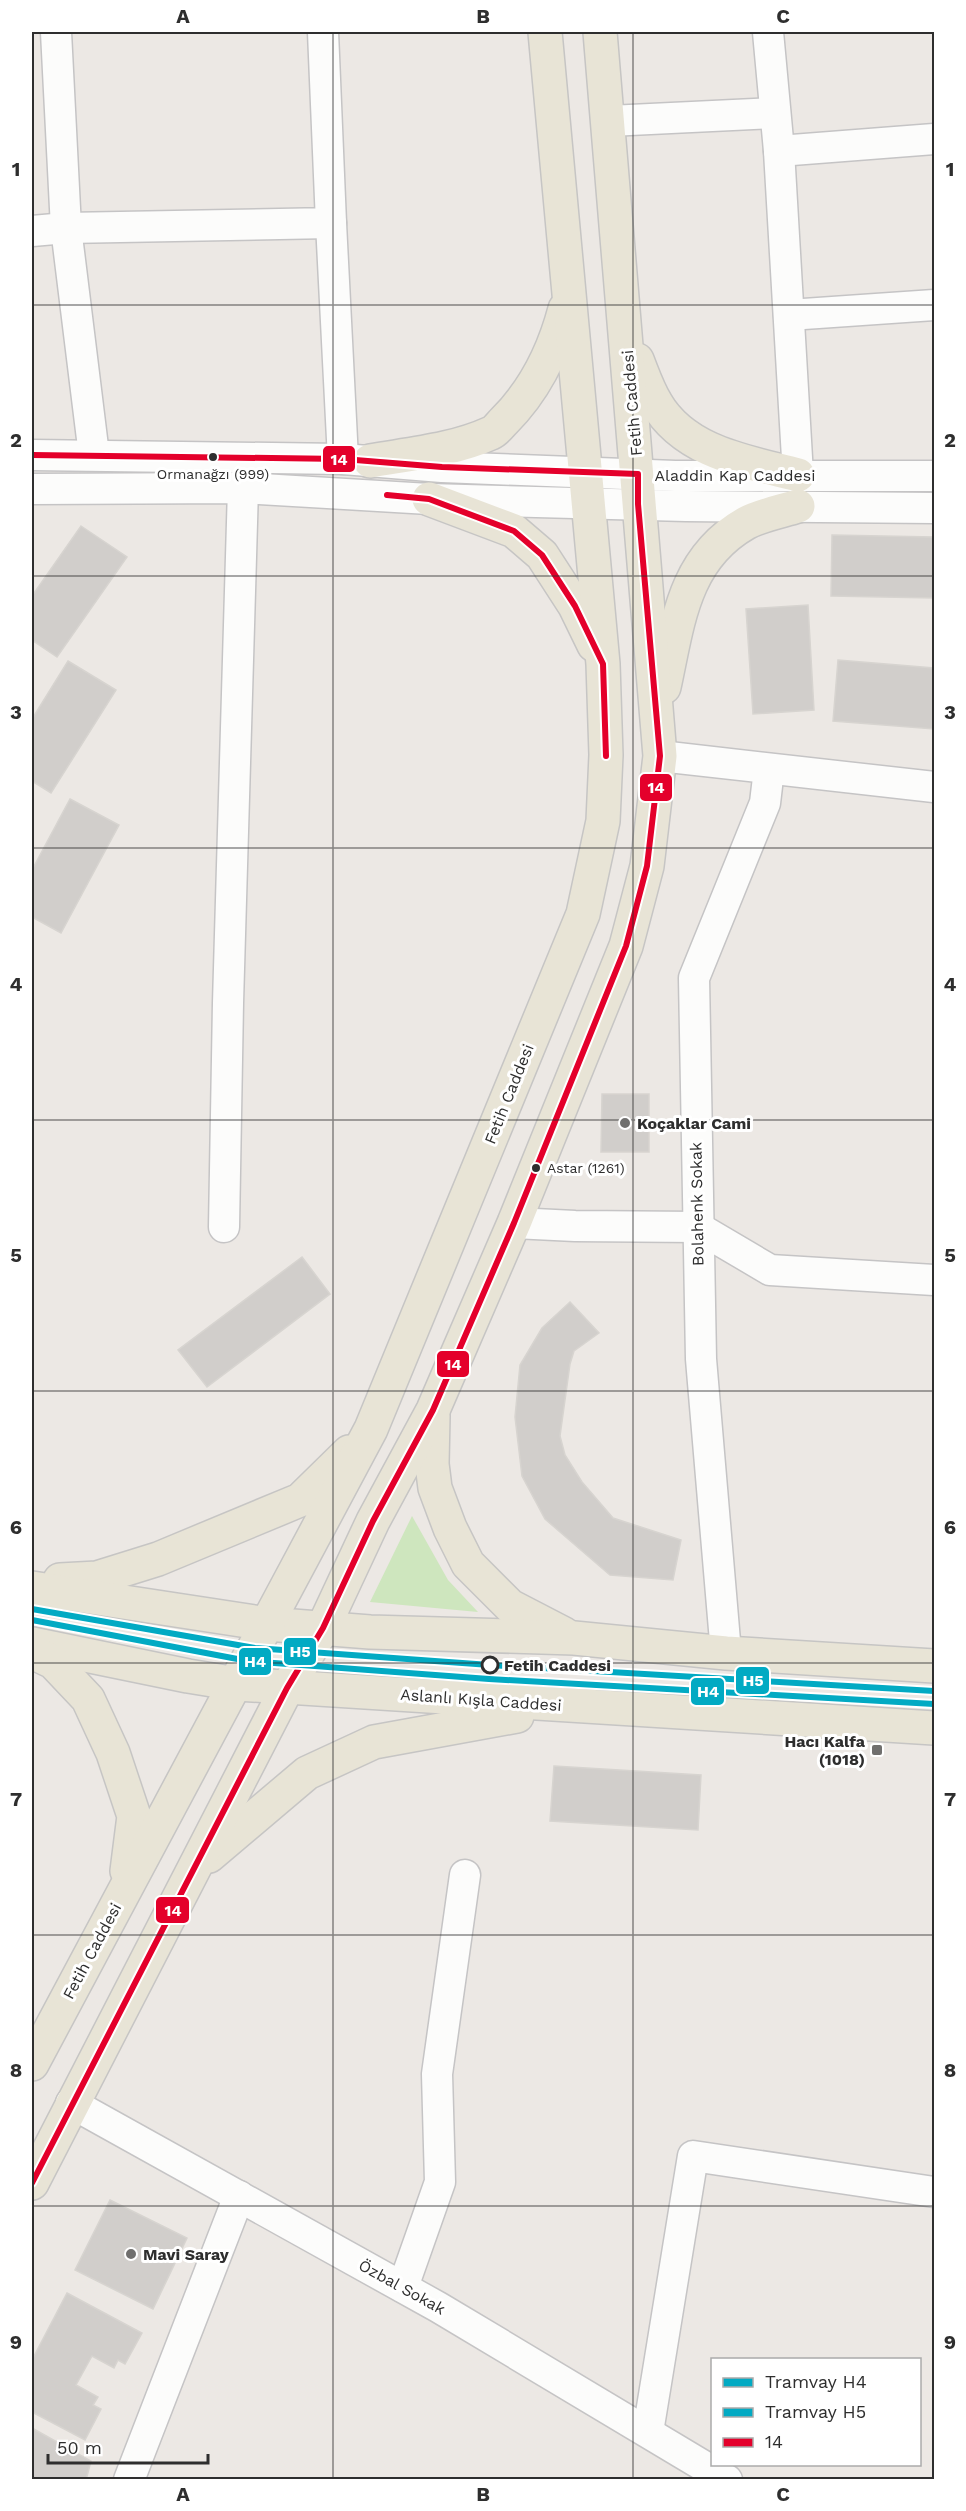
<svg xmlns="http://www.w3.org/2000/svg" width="966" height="2511" font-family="'Work Sans',sans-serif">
<rect width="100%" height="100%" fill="#ece8e4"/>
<path fill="#cee6be" d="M412,1516l36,64 30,32 -108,-10z"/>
<g fill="#d1cecb" stroke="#d7d4d0" stroke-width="1.5">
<path d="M81,526l46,31 -70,100 -25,-17v-44z"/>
<path d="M832,535l102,2v61l-103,-2z"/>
<path d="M808,605l6,105 -61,4 -7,-105z"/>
<path d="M838,660l96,8v61l-101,-8z"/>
<path d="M68,661l48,29 -65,103 -19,-12v-62z"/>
<path d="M70,799l49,26 -58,108 -29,-16v-47z"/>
<path d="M602,1094h47v58h-48z"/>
<path d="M302,1257l28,37 -123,93 -29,-37z"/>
<path d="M570,1302l29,31 -25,18 -4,13 -10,72 5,19 17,27 31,36 68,22 -8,40 -63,-5 -65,-56 -23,-43 -7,-59 5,-52 22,-37z"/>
<path d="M554,1766l147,9 -3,55 -148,-9z"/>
<path d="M110,2200l77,38 -34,71 -78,-39z"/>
<path d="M67,2293l75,40 -17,31 -7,-4 -4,8 -22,-12 -16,29 22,12 -5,8 8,4 -16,31 -53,-28v-52z"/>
<path d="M32,2428l59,33 -5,19h-54z"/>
</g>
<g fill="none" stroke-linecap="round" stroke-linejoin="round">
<defs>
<g id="minor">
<path d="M56,32l10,196 28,227"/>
<path d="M768,32l11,119 19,324"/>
<path d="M609,121l166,-8"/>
<path d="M779,151l155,-12"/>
<path d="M331,223l12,236"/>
<path d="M32,231l34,-3 265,-5 -8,-191"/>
<path d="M789,315l145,-10"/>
<path d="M32,455l311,4 99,8 233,9h259"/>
<path d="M32,489l211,-1 186,11 257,7 248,2"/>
<path d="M660,756l274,31"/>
<path d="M514,1223l61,3 122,1 73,43 164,10"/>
<path d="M224,1227l4,-224 15,-515"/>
<path d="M726,1653l-25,-294 -7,-381 71,-175 4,-34"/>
<path d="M71,2103l367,204 289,173"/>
<path d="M403,2287l37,-105 -3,-108 28,-199"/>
<path d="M648,2432l45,-276 241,36"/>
<path d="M129,2480l110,-284"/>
</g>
<g id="major">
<path d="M637,360c6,15 11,30 19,43 29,50 92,59 142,72"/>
<path d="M370,461c40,-7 84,-11 121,-28 5,-2 9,-8 13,-12 31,-31 50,-70 61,-112"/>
<path d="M429,499l85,32 28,24 33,51 19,39"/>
<path d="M664,687c14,-64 19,-128 82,-164 15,-8 36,-12 52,-17"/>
<path d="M433,1416l-1,48 3,24 15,40 18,36 42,42 54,28"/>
<path d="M60,1580l37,-2 61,-19 142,-59 49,-48"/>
<path d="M32,1588l235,36 103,8 204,6 152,15 208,13"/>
<path d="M32,1644l156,32 49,8 697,44"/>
<path d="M32,1652l21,10 35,37 25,54 21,63 -7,55"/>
<path d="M209,1856l98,-83 67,-31 143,-26"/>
<path d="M32,2064l339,-635 212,-515 20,-93 3,-66 -3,-91 -58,-632"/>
<path d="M32,2183l255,-495 36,-60 50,-107 60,-111 81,-187 112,-277 21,-80 13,-110 -60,-724"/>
</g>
</defs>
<use href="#minor" stroke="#c5c4c5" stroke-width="33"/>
<use href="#major" stroke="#c6c5c4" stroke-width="36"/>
<use href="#minor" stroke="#fcfcfb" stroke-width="30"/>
<use href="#major" stroke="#e8e4d6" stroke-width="33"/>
<defs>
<g id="bus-1">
<path d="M32,455l311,4 99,8 196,7v30l22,252 -13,110 -21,80 -112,277 -81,187 -60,111 -50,107 -36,60 -255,495"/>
<path d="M387,495l42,4 85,32 28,24 33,51 28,58 3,92"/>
</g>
</defs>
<use href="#bus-1" stroke="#fff" stroke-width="10"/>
<use href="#bus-1" stroke="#e4002b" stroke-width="6"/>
<defs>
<path id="tram-1" d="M32,1620l216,41 241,18 445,25"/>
<path id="tram-2" d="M32,1609l223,39 235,17 444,26"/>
</defs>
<use href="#tram-1" stroke="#fff" stroke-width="10"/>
<use href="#tram-2" stroke="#fff" stroke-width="10"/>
<use href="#tram-1" stroke="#02aac3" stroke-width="6"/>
<use href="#tram-2" stroke="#02aac3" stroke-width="6"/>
</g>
<path fill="none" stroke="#2e2e2e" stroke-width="1.5" stroke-opacity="0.55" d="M333,32v2448M633,32v2448M32,305h902M32,576h902M32,848h902M32,1120h902M32,1391h902M32,1663h902M32,1935h902M32,2206h902"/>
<g fill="#2e2e2e" stroke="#fff" stroke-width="2">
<circle cx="213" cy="457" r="5"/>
<circle cx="536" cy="1168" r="5"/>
</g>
<g fill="#706f6e" stroke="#fff" stroke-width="2">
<circle cx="625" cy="1123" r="6"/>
<rect x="871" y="1744" width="12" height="12" rx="3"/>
<circle cx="131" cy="2254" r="6"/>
</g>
<circle fill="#fff" stroke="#2e2e2e" stroke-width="3" cx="490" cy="1665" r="8"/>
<g text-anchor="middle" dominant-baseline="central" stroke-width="6" stroke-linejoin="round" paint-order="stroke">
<g font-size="14" fill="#2e2e2e" stroke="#fff">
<text x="213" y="474">Ormanağzı (999)</text>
<text x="547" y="1168" text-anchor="start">Astar (1261)</text>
</g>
<g font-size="16" fill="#2e2e2e" stroke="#fff">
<text transform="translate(632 403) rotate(-95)">Fetih Caddesi</text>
<text x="735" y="475">Aladdin Kap Caddesi</text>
<text transform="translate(509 1094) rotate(-68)">Fetih Caddesi</text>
<text transform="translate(697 1204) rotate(-91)">Bolahenk Sokak</text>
<text transform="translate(481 1700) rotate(4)">Aslanlı Kışla Caddesi</text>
<text transform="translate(92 1951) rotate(-62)">Fetih Caddesi</text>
<text transform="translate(402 2287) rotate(29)">Özbal Sokak</text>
</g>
<g font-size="16" font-weight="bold" fill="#2e2e2e" stroke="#fff" text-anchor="start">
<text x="637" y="1123">Koçaklar Cami</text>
<text x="865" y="1741" text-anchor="end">Hacı Kalfa<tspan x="865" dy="18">(1018)</tspan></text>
<text x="143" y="2254">Mavi Saray</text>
</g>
<g font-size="16" font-weight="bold" fill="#2e2e2e" stroke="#fff" text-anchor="start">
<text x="504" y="1665">Fetih Caddesi</text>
</g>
</g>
<g stroke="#fff" stroke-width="2">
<rect x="322" y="445" width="34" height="28" rx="6" fill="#e4002b"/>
<rect x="639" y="773" width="34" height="29" rx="6" fill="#e4002b"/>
<rect x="436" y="1350" width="34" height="28" rx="6" fill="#e4002b"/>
<rect x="283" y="1637" width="34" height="29" rx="6" fill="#02aac3"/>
<rect x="238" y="1647" width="34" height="29" rx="6" fill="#02aac3"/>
<rect x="735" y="1666" width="35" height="29" rx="6" fill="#02aac3"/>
<rect x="690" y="1677" width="35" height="29" rx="6" fill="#02aac3"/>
<rect x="155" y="1896" width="35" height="28" rx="6" fill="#e4002b"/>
</g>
<g font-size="16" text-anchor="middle" font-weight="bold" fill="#fff">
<text x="339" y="465">14</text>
<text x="656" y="793">14</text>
<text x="453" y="1370">14</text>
<text x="300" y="1657">H5</text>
<text x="255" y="1667">H4</text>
<text x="753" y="1686">H5</text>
<text x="708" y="1697">H4</text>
<text x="173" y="1916">14</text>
</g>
<rect width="966" height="2511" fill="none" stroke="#ffffff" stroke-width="66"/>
<rect x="711" y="2358" width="210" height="108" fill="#ffffff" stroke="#ababab" stroke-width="1.5"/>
<rect x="723" y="2378" width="30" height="9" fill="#02aac3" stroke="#ababab" stroke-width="1.5"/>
<text x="765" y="2388" font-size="18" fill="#2e2e2e">Tramvay H4</text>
<rect x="723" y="2408" width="30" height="9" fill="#02aac3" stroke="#ababab" stroke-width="1.5"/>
<text x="765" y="2418" font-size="18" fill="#2e2e2e">Tramvay H5</text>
<rect x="723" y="2438" width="30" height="9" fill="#e4002b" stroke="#ababab" stroke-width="1.5"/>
<text x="765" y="2448" font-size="18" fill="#2e2e2e">14</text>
<path d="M48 2454v9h160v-9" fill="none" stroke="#2e2e2e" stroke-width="3"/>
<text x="57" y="2454" font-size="18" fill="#2e2e2e" stroke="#ffffff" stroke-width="4.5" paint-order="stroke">50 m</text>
<rect x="33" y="33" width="900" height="2445" fill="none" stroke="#2e2e2e" stroke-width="2"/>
<g font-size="20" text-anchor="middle" font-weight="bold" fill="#2e2e2e">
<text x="183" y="23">A</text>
<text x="483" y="23">B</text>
<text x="783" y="23">C</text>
<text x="16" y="176">1</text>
<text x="950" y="176">1</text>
<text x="16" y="447">2</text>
<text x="950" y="447">2</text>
<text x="16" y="719">3</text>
<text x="950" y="719">3</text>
<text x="16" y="991">4</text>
<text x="950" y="991">4</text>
<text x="16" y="1262">5</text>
<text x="950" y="1262">5</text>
<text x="16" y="1534">6</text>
<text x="950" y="1534">6</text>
<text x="16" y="1806">7</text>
<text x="950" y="1806">7</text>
<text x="16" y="2077">8</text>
<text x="950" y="2077">8</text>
<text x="16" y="2349">9</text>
<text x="950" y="2349">9</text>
<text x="183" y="2501">A</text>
<text x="483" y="2501">B</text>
<text x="783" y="2501">C</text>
</g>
</svg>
